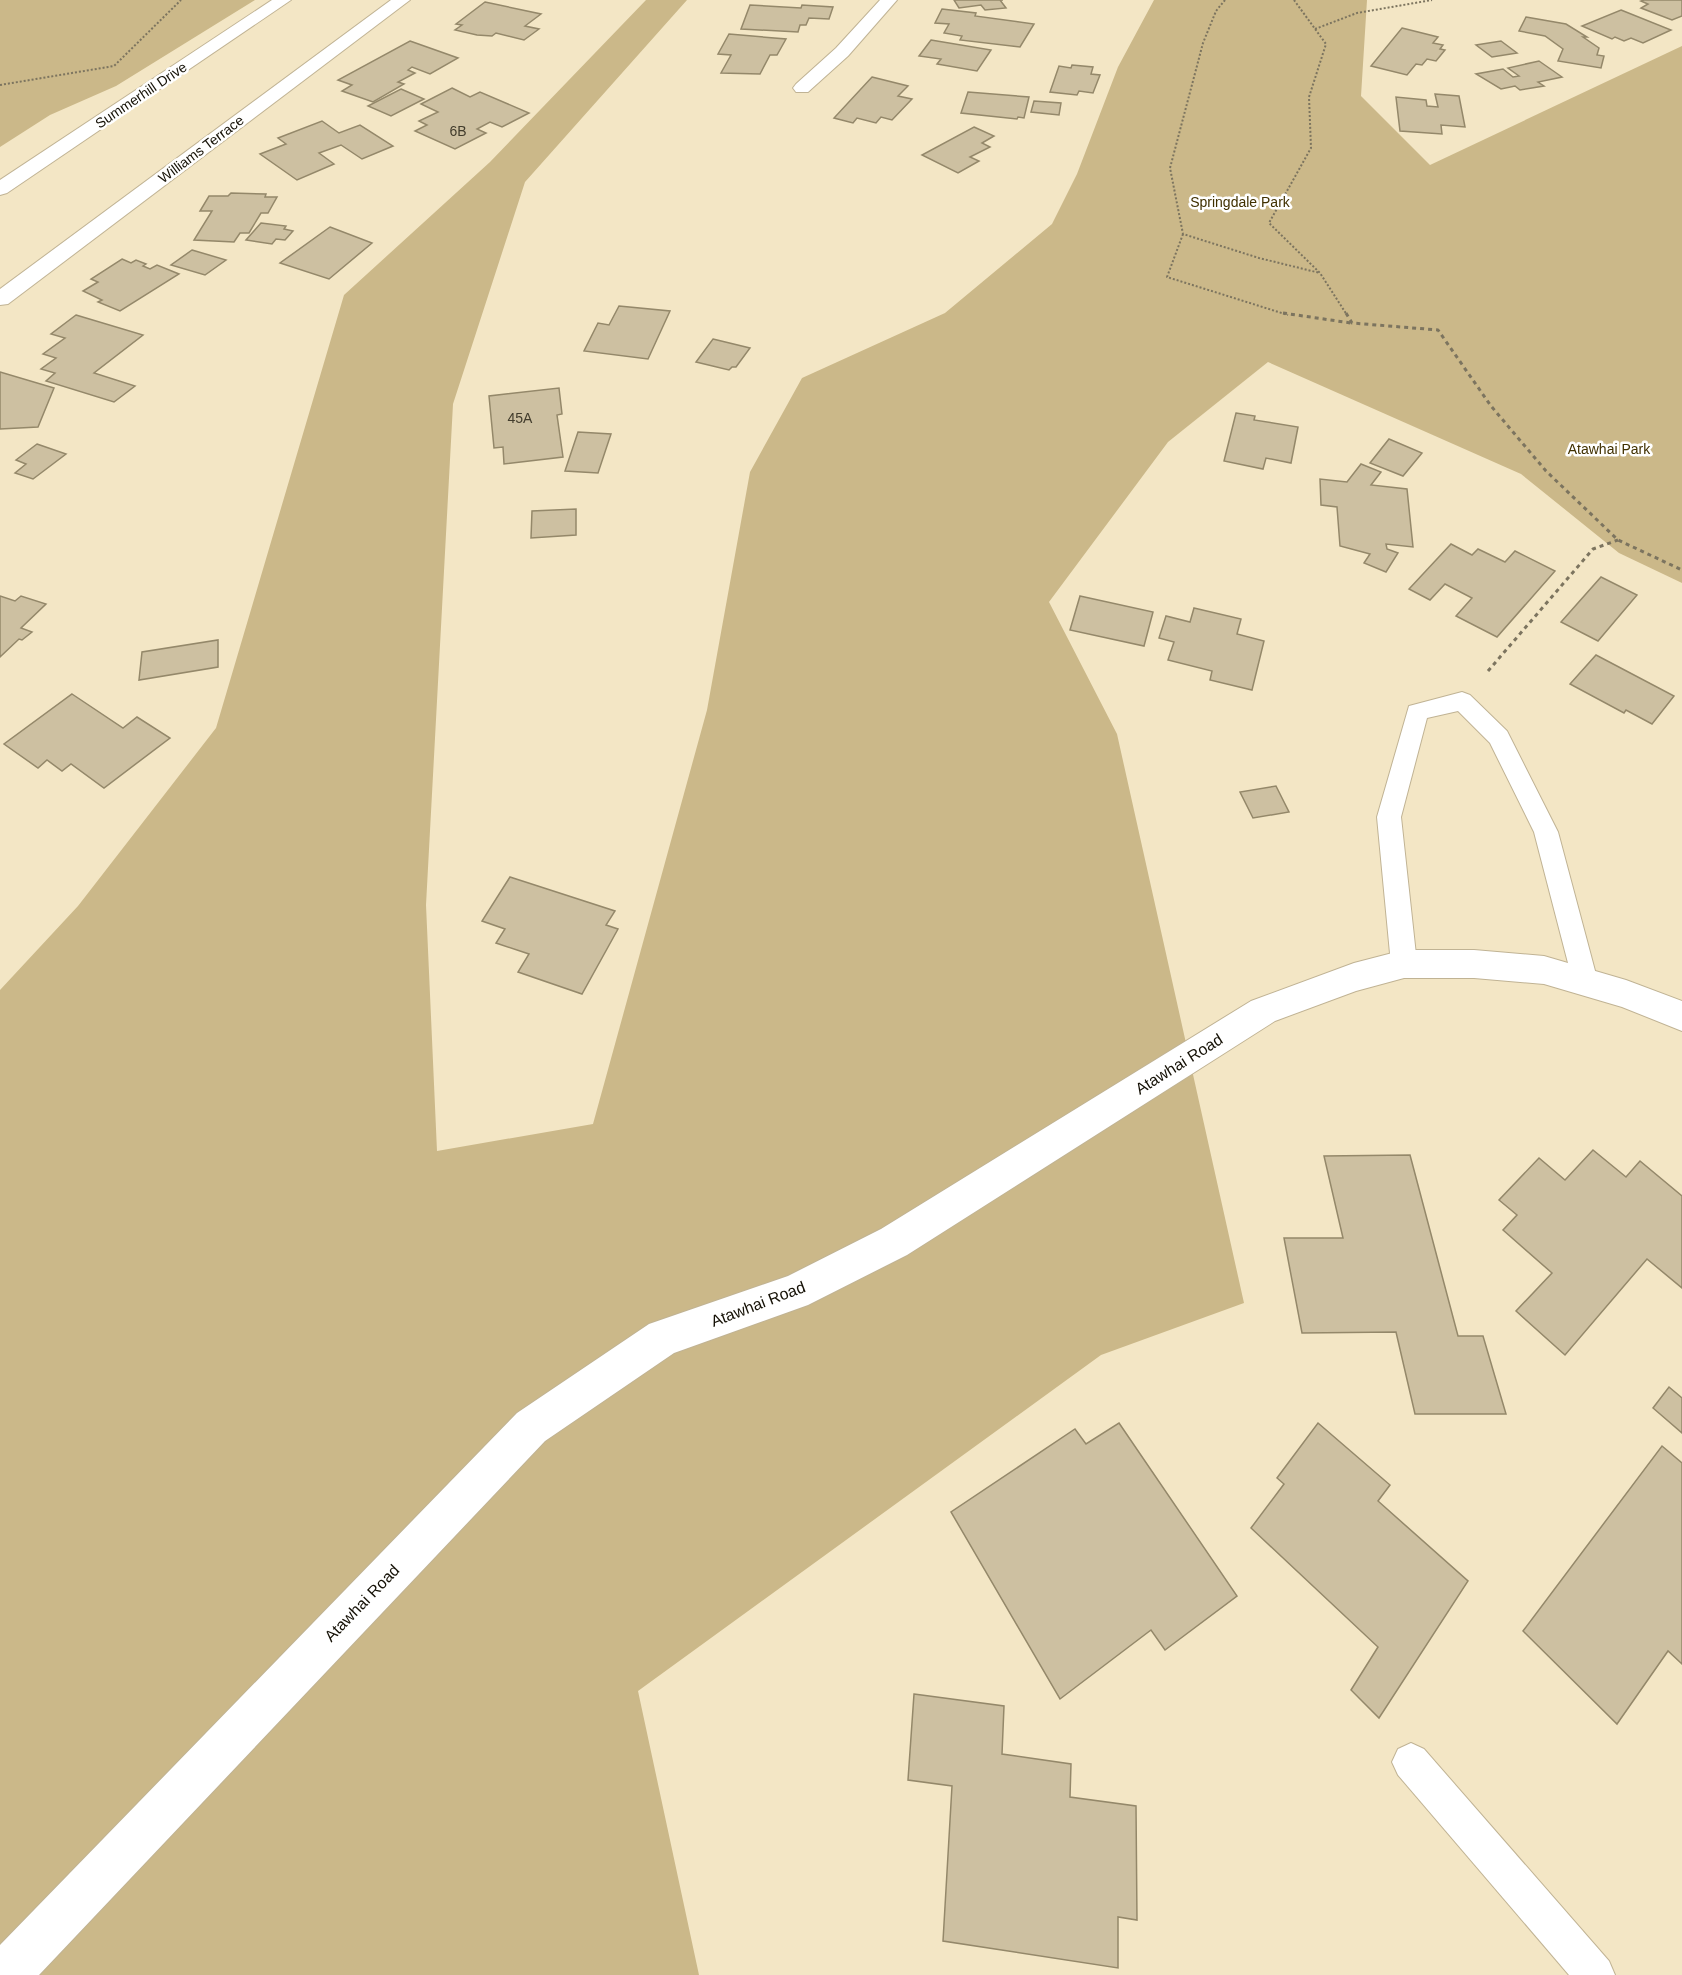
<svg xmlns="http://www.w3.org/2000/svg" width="1682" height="1975" font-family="Helvetica,sans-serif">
<rect width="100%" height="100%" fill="#f3e6c5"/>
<g fill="#cbb889">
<path d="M0,0h255l-139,86 -66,29 -50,32z"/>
<path d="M646,0h41l-162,182 -72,222 -27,501 11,246 156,-27 114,-414 43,-238 52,-94 143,-65 107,-89 25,-50 41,-107 36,-67h213l-6,96 69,69 252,-119v537l-63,-30 -98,-79 -253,-112 -100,80 -119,160 68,132 127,569 -143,52 -463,336 61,284h-699v-985l78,-84 138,-178 128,-433 146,-133z"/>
</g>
<g fill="#cdc0a1" stroke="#94886a" stroke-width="1.5">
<path d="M954,0h49h-3l6,8 -21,2 -4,-5 -22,3z"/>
<path d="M1644,0h38v16l-10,4 -31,-12 7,-4 -7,-3z"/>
<path d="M485,2l56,12 -16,12 14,3 -15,11 -28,-7 -4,3 -15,-1 -22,-5 7,-5 -6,-1z"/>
<path d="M750,5l51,3 1,-3 31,2 -4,12 -20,-1 -3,7h-6l-2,7 -57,-3z"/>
<path d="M942,9l34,4 -1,3 59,8 -14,23 -60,-7 2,-4 -18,-3 5,-9 -14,-1z"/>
<path d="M1621,10l50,20 -28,13 -12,-5 -7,3 -9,-4 -3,2 -30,-13z"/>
<path d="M1526,17l40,7 21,13h-4l16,11 -2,7 7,1 -3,12 -43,-7 5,-12 -18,-13 -26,-5z"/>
<path d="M1402,28l36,9 -5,6 10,2 -3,4 5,1 -9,11 -9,-2 -5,6 -6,-1 -9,11 -36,-9z"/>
<path d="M729,34l57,5 -9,16h-7l-10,19 -39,-1 10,-18 -13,-1z"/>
<path d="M931,40l60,10 -14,21 -40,-7 4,-5 -22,-3z"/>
<path d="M410,41l48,17 -28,16 -18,-7 -4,3 7,3 -17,9 6,2 -31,18 -31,-11 10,-6 -14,-5z"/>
<path d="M1501,41l16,12 -25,4 -16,-12z"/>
<path d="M1539,61l23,16 -24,5 6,4 -24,4 -5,-4 -14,3 -25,-15 27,-5 10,8 6,-1 -11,-8z"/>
<path d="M1072,65l21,2 -2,7 9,1 -7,18 -14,-2 -2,4 -27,-3 9,-26 12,2z"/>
<path d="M872,77l36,9 -10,10 14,3 -20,21 -11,-3 -5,6 -19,-5 -4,5 -19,-5z"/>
<path d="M452,88l18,9 10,-5 49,21 -27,14 -12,-5 -13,7 9,4 -31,16 -40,-18 12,-6 -8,-4 19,-9 -17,-8z"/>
<path d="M401,89l23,10 -33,17 -23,-10z"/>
<path d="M968,92l61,5 -5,21 -6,-1 -1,2 -56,-6z"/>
<path d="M1435,94l24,2 6,31 -24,-2 1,9 -42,-3 -4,-34 30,3 1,6 11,1z"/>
<path d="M1034,101l27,2 -2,12 -28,-3z"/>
<path d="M322,121l17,12 21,-8 33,21 -31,13 -21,-14 -22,8 15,11 -37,16 -37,-26 26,-10 -8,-6z"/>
<path d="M974,127l20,9 -12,7 8,4 -20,10 9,4 -21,12 -36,-18z"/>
<path d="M231,193l35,1 -1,3h12l-9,16h-7l-12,20h-9l-6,9 -40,-2 18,-29h-12l9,-15h19z"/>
<path d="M261,223l25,3 -2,3 9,2 -8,9 -9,-1 -4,5 -26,-4z"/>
<path d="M330,227l42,16 -43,36 -49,-16z"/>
<path d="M192,250l34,10 -21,15 -34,-10z"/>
<path d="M122,259l9,4 5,-3 10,4 -3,2 7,3 7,-4 22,9 -59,37 -22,-9 4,-2 -19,-9 15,-9 -7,-3z"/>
<path d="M619,306l51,5 -22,48 -64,-8 14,-28 11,2z"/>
<path d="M76,315l67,20 -49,38 41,13 -21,16 -68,-21 9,-8 -14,-4 15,-11 -13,-4 22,-16 -14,-4z"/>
<path d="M713,339l37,9 -14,19h-4l-3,3 -33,-8z"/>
<path d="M0,372l54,16 -16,39 -38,2z"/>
<path d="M559,388l3,26 -5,1 6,42 -59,7 -1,-17 -9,1 -5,-52z"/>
<path d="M1236,413l19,3 -1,4 44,7 -7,36 -25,-5 -3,11 -39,-8z"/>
<path d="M578,432l33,2 -13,39 -33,-2z"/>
<path d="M1389,439l33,14 -19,23 -33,-13z"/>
<path d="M37,444l29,10 -33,25 -18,-6 11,-9 -10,-4z"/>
<path d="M1361,464l20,8 -10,13 36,4 6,58 -27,-3 1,5 11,4 -12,19 -22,-9 6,-9 -30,-8 -3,-39 -16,-2 -1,-26 27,3z"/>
<path d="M576,509v26l-45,3 1,-27z"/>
<path d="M1451,544l21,11 6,-6 27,13 10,-11 40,20 -58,66 -41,-21 16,-18 -27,-14 -15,16 -21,-11z"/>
<path d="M1601,577l36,18 -39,46 -37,-19z"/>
<path d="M0,596l15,5 6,-5 25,8 -25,24 11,4 -10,8 -3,-1 -19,18z"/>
<path d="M1080,596l73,16 -9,34 -74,-16z"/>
<path d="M1194,608l47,11 -4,15 27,7 -12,49 -42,-10 2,-9 -44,-11 6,-18 -15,-4 7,-22 24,6z"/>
<path d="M218,640v27l-79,13 3,-28z"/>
<path d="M1596,655l78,41 -22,28 -26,-14 -2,3 -54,-29z"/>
<path d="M72,694l51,34 14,-11 33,21 -66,50 -33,-24 -9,7 -15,-11 -9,8 -34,-24z"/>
<path d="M1276,786l13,26 -36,6 -13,-26z"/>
<path d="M510,877l105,34 -9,14 12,4 -36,65 -64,-22 11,-18 -33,-11 9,-14 -23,-8z"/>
<path d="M1593,1150l33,27 14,-16 42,35v92l-35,-29 -82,96 -49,-44 36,-38 -49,-43 14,-15 -18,-15 40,-42 26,22z"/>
<path d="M1410,1155l48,181h25l23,78h-91l-19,-82 -94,1 -18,-95h59l-19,-82z"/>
<path d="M1669,1387l13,11v35l-29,-25z"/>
<path d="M1119,1423l118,173 -72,54 -14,-20 -91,69 -109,-187 124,-83 11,15z"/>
<path d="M1318,1423l72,62 -12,16 90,80 -89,137 -28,-28 27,-43 -127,-119 33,-44 -7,-6z"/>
<path d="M1662,1446l20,17v201l-14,-13 -51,73 -94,-93z"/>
<path d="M914,1694l90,12 -2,48 69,10 -1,33 66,9 1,114 -19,-3v51l-175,-27 9,-155 -44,-6z"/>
</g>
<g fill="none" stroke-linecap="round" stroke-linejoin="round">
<defs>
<g id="lane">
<path d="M1462,692l8,3 37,36 51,101 40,150 -3,8 -10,4 -10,-4 -41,-158 -44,-89 -32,-32 -31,7 -26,99 16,147 -4,8 -9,3 -9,-3 -4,-8 -14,-147 32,-111z"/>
<path d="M1411,1743l13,6 185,212 6,14h-46l-171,-200 -6,-13 6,-13z"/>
</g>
<g id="street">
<path d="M391,0h19l-402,304 -8,1v-16z"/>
<path d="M880,0h17l-49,56 -40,36h-12l-3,-4 3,-4 40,-36z"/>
<path d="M1404,950h70l70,6 82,24 56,21v30l-60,-24 -78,-23 -70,-6h-70l-48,13 -81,30 -368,234 -99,50 -134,48 -129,88 -506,534h-39v-30l517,-532 132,-89 139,-48 93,-47 370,-228 103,-38z"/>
</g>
<path id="secondary" d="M272,0h19l-284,193 -7,2v-15z"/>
</defs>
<use href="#lane" stroke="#c0b394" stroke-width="2"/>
<use href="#street" stroke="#c0b394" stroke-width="2"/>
<use href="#secondary" stroke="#c0b394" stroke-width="2"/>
<g stroke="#7c745f" stroke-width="2" stroke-dasharray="2 2" stroke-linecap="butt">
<path d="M1225,0l-9,11 -13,32 -33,125 13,66 76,24 61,15"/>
<path d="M1294,0l32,44 -17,53 2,51 -42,75 51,50 27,42"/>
<path d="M1315,29l42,-16 75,-13"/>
<path d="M0,85l114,-19 67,-66"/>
<path d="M1183,234l-16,43 121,38"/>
</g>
<g stroke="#7c745f" stroke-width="3" stroke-dasharray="4 4" stroke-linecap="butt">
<path d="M1283,313l68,10"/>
<path d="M1346,313l6,10 86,7 53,76 55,65 72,69 64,30"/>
<path d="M1488,671l105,-122 25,-9"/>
</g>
<use href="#lane" fill="#fff" fill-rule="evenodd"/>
<use href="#street" fill="#fff" fill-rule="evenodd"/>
<use href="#secondary" fill="#fff" fill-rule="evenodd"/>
</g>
<g text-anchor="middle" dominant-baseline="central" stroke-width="5" stroke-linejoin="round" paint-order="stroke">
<g font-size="14" fill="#141005" stroke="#fff">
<text transform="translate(141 95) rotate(-34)">Summerhill Drive</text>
<text transform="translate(201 149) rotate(-37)">Williams Terrace</text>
</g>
<g font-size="14" fill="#423c2c">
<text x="458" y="131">6B</text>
<text x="520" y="418">45A</text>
</g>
<g font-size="14" fill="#403000" stroke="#fff">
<text x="1240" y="202">Springdale Park</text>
<text x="1609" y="449">Atawhai Park</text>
</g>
<g font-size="16" fill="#141005" stroke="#fff">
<text transform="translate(1179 1064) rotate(-32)">Atawhai Road</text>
<text transform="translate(758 1304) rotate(-21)">Atawhai Road</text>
<text transform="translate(362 1603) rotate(-46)">Atawhai Road</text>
</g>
</g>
</svg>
